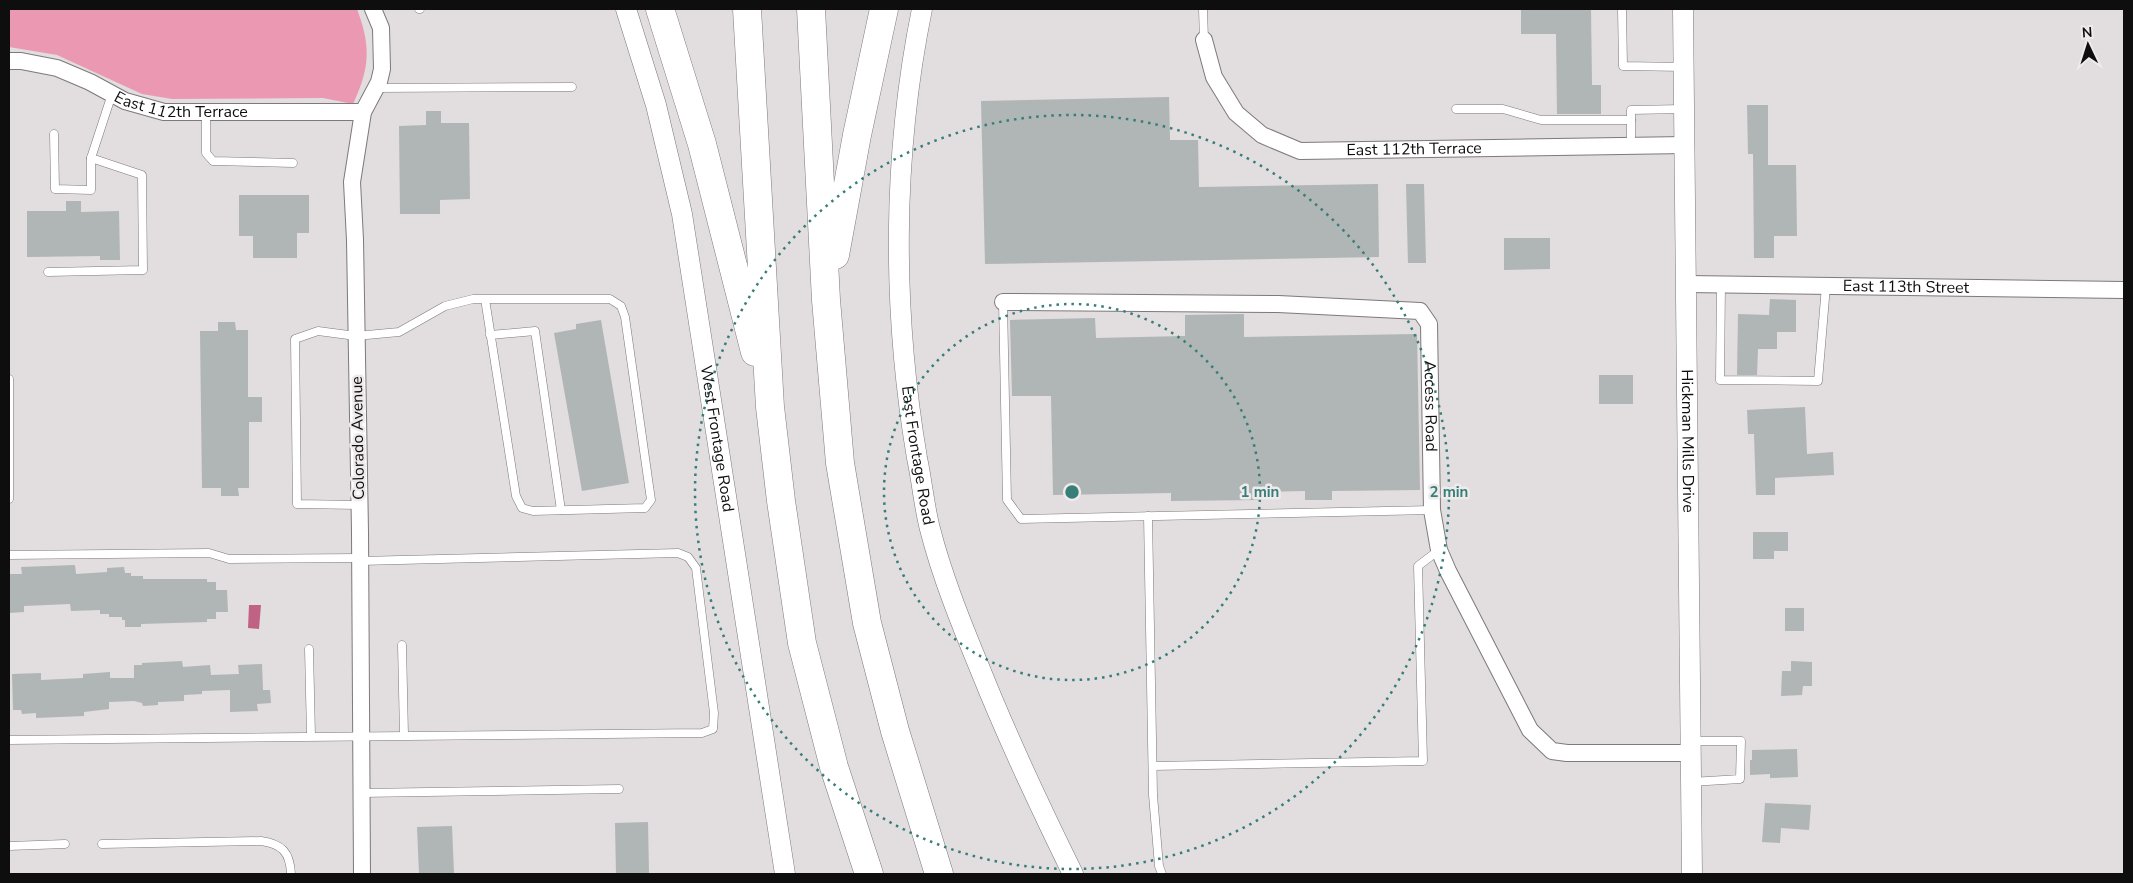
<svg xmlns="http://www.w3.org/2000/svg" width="2133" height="883" font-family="'Nunito Sans',sans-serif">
<rect width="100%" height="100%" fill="#e2ddde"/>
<path fill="#eb99b3" d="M9,9h348c14,37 13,59 -4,95l-30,-6 -151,1 -30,-5 -85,-39 -48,-8z"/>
<path fill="#c06283" d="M249,605h12l-2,24 -11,-1z"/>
<g fill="#b0b5b5">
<path d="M1521,9h70l1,76h9v29h-44l-1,-80h-35z"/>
<path d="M1169,97l1,43h28l1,47 179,-3 1,73 -394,7 -4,-163z"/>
<path d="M1747,105h21v60h28l1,71h-23v22h-20l-1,-104h-5z"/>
<path d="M426,111h15v12h28l1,76 -30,1v14h-40l-1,-88 27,-1z"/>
<path d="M1406,184h18l2,79h-18z"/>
<path d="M239,195h70v38h-12v25h-44v-22h-14z"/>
<path d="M66,201h15v11l38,-1 1,49h-20v-4l-73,1v-46h39z"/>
<path d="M1504,238h46v31l-46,1z"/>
<path d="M1770,299l26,1v32h-19v17h-19l-1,26h-20l1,-61 31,1z"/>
<path d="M1244,314v23l173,-3 3,156 -88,1v9h-27v-9l-47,1v8l-87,1v-8l-118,2 -2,-99h-39l-2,-76 85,-2 1,20 89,-2v-21z"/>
<path d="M601,320l28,163 -47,8 -28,-158 22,-4v-5z"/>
<path d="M218,322h17l1,8h12v67h14v25h-13v66h-11l1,8h-18v-8h-19l-2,-157h18z"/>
<rect x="1599" y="375" width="34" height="29"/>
<path d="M1805,407l2,47 26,-2 1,23 -59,3v17h-19l-2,-61h-6l-1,-24z"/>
<path d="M1753,532h35v19h-14v8h-21z"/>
<path d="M75,565l1,9 31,-2v-4l17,-1 1,6h6v3h12v3h64v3h9v8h11l1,22h-12v7h-9v3l-66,2v3h-16v-7h-3v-3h-13v-3h-9v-4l-29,1 -1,-7 -46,2v6l-15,1v-39h13l-1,-7z"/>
<rect x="1785" y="608" width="19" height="23"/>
<path d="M182,661l1,6 27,-2 1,10 28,-1 -1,-9 24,-1 1,26h7l1,13 -14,1 1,7 -28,1v-22l-28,1v3l-18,1v6l-26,1v3l-15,1 -1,-3 -8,-2 -25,1v7l-25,3v4l-48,2v-5l-14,1 -1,-4h-8l-1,-36 29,-1v7l42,-2v-4l27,-2v6h24v-13h8v-2z"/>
<path d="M1791,661l21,1v24h-9l-1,9 -21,1 1,-25h9z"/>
<path d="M1797,749l1,28 -28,1v-4l-20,1v-15h2v-10z"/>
<path d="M1765,803l46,2 -2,25 -28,-2 -1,15 -18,-1z"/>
<path d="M648,822l1,52h-33l-1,-51z"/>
<path d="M452,826l2,48h-35l-2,-47z"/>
</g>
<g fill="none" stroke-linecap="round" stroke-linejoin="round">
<defs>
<g id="service">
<path d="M419,9h1"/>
<path d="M1203,9l1,31"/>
<path d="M1622,9l1,57 60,1"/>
<path d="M376,88l196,-1"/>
<path d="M1456,109h47l38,11h90"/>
<path d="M206,112v41l7,8 80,2"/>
<path d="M54,134l1,55 36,1v-32"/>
<path d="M1631,146v-36l52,-1"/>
<path d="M48,272l95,-2 -1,-95 -51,-17 21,-64"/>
<path d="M1721,284l-1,96 98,1 8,-95"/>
<path d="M1003,302l4,198 14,19 411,-9"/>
<path d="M490,335l45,-4 26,179"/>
<path d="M9,379v120"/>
<path d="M359,505l-62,-1 -2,-165 23,-8 38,5 43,-4 46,-26 28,-7h137l11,7 4,11 26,183 -6,8 -112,3 -11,-3 -6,-12 -31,-197"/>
<path d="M1148,516l5,279 6,71 3,8"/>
<path d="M9,555l200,-2 20,6 131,-1"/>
<path d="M402,645l2,90"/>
<path d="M309,649l2,87"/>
<path d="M9,740l693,-7 11,-4 1,-16 -18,-145 -8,-11 -10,-4 -318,8"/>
<path d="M1153,766l270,-5 -5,-195 21,-16"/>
<path d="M1691,782l49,-3 1,-38h-49"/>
<path d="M361,793l258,-4"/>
<path d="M102,844l159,-3c21,3 29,11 30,33"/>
<path d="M9,846l56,-2"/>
</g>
<g id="minor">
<path id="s1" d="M1204,40l10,37 22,36 26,22 38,16 386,-6"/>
<path id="s2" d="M9,61h12l36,7 33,14 35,19 39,11h199"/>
<path id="s3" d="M1687,284l437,6"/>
<path id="s4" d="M1003,302l275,2 142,7 9,13 3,186 7,40 9,21 82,159 22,21 15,2h123"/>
<path d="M362,874l-2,-342 -5,-292 -3,-58 11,-70 16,-30 3,-13 -1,-41 -8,-19"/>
</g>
<g id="tertiary">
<path id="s5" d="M626,9l30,96 26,109 103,660"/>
<path id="s6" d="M922,9c-30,147 -30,301 -5,449 5,23 7,48 13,71 12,47 31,94 50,140 28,70 60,138 93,205"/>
<path id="s7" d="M1683,9l9,865"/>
</g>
<g id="motorway">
<path d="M660,9l42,135 53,208"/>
<path d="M747,9l23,398 11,94 21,142 32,124 35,107"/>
<path d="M811,9l15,291 14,163 27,160 28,108 44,143"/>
<path d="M835,255l22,-120 27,-126"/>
</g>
</defs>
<use href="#service" stroke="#7e797a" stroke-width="9"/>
<use href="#minor" stroke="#7e797a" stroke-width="18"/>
<use href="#tertiary" stroke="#7e797a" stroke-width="21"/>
<use href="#motorway" stroke="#7e797a" stroke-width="29"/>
<use href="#service" stroke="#fff" stroke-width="8"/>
<use href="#minor" stroke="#fff" stroke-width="16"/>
<use href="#tertiary" stroke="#fff" stroke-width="20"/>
<use href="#motorway" stroke="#fff" stroke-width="28"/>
</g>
<g fill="none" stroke="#367e78" stroke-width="2.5" stroke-dasharray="2.5 5">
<circle cx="1072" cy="492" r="188"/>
<circle cx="1072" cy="492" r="377"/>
</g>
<g text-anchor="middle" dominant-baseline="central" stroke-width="5" stroke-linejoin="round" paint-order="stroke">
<g font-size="16" fill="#0f0e0e" stroke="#efeaeb">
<text stroke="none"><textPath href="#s2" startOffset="181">East 112th Terrace</textPath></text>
<text stroke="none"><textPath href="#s1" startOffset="270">East 112th Terrace</textPath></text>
<text stroke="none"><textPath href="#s3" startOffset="219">East 113th Street</textPath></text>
<text stroke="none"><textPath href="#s4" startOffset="515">Access Road</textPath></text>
<text transform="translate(358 438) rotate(-91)">Colorado Avenue</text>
<text stroke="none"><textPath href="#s5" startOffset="440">West Frontage Road</textPath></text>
<text stroke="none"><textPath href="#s7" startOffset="432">Hickman Mills Drive</textPath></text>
<text stroke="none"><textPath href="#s6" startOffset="449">East Frontage Road</textPath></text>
</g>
</g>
<circle cx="1072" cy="492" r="8" fill="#367e78" stroke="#efeaeb" stroke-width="2.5"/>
<g font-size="15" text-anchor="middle" font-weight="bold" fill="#367e78" stroke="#efeaeb" stroke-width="5" stroke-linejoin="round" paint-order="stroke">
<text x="1260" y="497">1 min</text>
<text x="1449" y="497">2 min</text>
</g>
<rect width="2133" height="883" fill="none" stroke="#0f0e0e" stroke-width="20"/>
<g transform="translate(2088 45) rotate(356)" stroke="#efeaeb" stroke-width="4" paint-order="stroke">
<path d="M0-4L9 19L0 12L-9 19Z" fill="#0f0e0e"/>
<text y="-8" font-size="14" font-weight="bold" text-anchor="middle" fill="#0f0e0e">N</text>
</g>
</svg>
